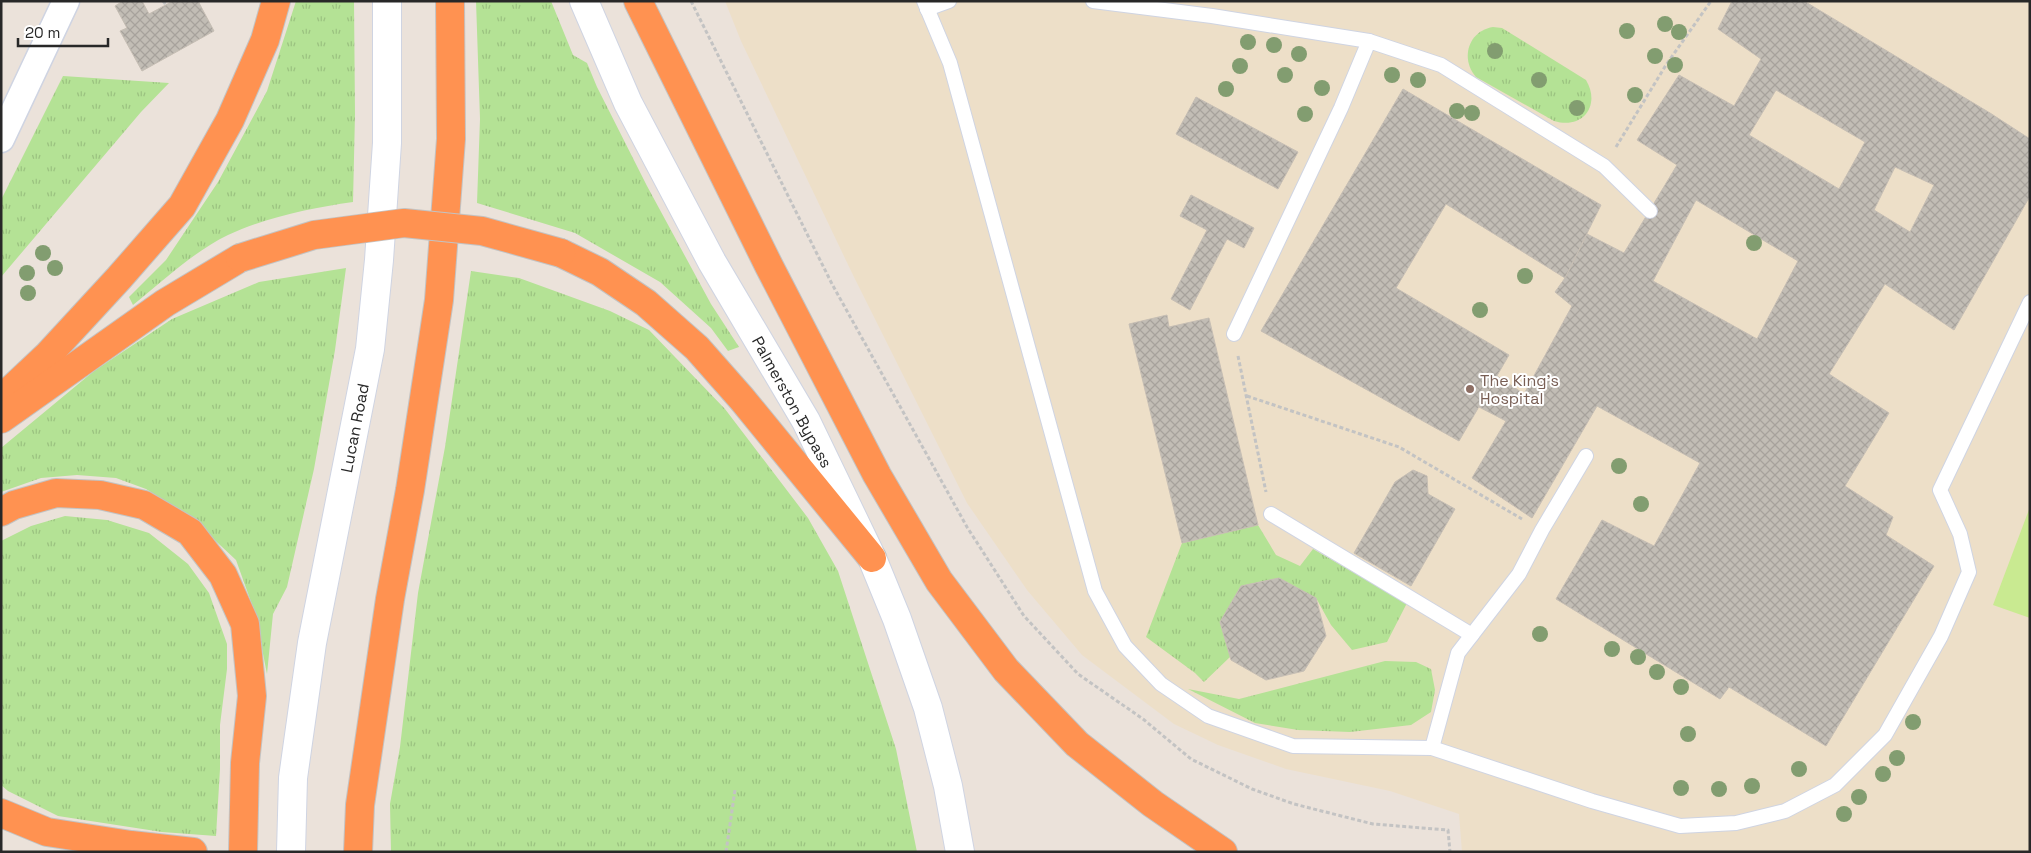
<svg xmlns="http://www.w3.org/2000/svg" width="2031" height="853" font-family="'Space Grotesk',sans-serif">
<defs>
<pattern id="grass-tufts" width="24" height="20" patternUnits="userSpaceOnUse" patternTransform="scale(1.25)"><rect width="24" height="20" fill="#b4e295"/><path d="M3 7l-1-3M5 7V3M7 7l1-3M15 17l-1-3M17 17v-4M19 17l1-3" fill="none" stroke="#9bc280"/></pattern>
<pattern id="building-cross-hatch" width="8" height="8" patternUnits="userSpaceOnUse" patternTransform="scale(1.25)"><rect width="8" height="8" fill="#c2bdb5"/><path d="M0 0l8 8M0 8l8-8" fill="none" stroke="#a7a29c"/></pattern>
</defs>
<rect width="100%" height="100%" fill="#ebe2da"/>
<path fill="#eddfc8" d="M725,1h1305v851h-568l-3,-38 -69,-23 -104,-22 -68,-24 -44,-21 -92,-69 -55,-65 -60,-87 -114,-228 -112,-234z"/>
<g fill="url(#grass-tufts)">
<path d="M296,1h58l1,113 -2,88c-42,6 -86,15 -125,33 -35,17 -65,46 -95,70l-4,-8 37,-37 52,-78 49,-91z"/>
<path d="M476,1h75l22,54 14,8 10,24 50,99 64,118 28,43 -11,4 -17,-23 -51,-46 -85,-49 -98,-30 3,-84z"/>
<path d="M1493,27l9,1 84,52c15,25 -3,50 -32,41l-78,-44c-16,-18 -8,-46 17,-50z"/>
<path d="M63,76l106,7 -28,29 -140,165v-77z"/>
<path d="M346,268l-11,82 -21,119 -27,118 -14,27 -6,60 -12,-61 -19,-53 -47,-44 -43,-27 -30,-11 -39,-3 -36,3 -40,14v-44l93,-77 78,-52 87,-37z"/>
<path d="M471,271l48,7 91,33 39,19 76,79 83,109 30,53 58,178 21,103h-526l-1,-48 10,-57 18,-154 27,-146z"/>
<path d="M65,516l42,4 42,13 39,31 21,29 18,51v25l-7,56v44l-4,67 -54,-4 -104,-16 -50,-25 -7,-6v-244l30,-15z"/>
<path d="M1258,525l18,30 24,11 13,-17 94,54 -20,39 -35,8 -21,-25 -15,-27 -37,-20 -38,8 -21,36 10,35 -26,25 -9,-9 -49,-36 36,-94z"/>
<path d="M1385,661l31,1 15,7 4,21 -4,22 -20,13 -61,7 -52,-2 -43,-7 -67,-34 51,10z"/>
</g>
<path fill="#c9ea91" d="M2030,507v111l-37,-13z"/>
<g fill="url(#building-cross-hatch)" stroke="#c6beb4" fill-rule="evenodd">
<path d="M123,1h19l7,13 24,-13h25l16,30 -72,40 -22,-40 7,-3 -12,-22z"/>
<path d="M1732,1h72l186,112 40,26v57l-76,134 -69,-46 -56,90 60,39 -44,73 48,31 -7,18 48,31 -108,180 -97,-59 -9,12 -164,-100 46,-79 52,26 46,-83 -103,-57 -65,112 -60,-40 34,-57 -27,-14 18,-31 27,18 48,-88 -17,-14 10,-14 22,-44 37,19 53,-88 -40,-25 42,-65 55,31 27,-47 -43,-30zM1776,90l89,52 -26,47 -90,-54zM1895,167l39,18 -24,47 -36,-22zM1696,200l102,61 -41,78 -104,-58z"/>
<path d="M1403,89l198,116 -36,73 -119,-74 -50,84 113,67 -50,86 -198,-110z"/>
<path d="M1196,97l102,55 -20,37 -102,-55z"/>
<path d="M1191,195l63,33 -10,20 -17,-9 -37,71 -19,-11 36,-69 -27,-14z"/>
<path d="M1167,315l2,12 40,-9 49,207 -76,18 -53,-219z"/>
<path d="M1413,470l14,6 1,18 27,15 -44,77 -57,-33 41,-71z"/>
<path d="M1279,578l37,20 10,38 -22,35 -38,9 -35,-20 -11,-38 21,-36z"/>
</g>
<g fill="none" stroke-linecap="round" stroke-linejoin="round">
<defs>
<g id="service">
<path d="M924,1l26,62 145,528 30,55 36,38 47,32 85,30 139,2 160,53 88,25 56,-3 49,-12 50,-26 50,-50 56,-99 28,-64 -9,-38 -20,-44 90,-188"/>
<path d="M1093,1l119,15 157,25"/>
<path d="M927,9l22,-8"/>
<path d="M1234,334l107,-226 28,-67 72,24 163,101 46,45"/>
<path d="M1271,514l201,121"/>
<path d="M1432,748l26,-95 61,-79 23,-44 44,-74"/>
</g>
<path id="minor" d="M1,139l65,-138"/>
<g id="secondary">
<path d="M584,1l44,102 84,159 94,159 66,137 25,61 31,89 20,78 12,66"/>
<path d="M291,852l2,-74 19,-135 58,-294 9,-89 8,-117v-142"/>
</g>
<g id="motorway">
<path d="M638,1l131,265 108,209 62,106 67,89 71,74 76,60 70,48"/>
<path d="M561,253l39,19 46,31 51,45 45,51 130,159"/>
<path d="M1,399l47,-44 71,-77 63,-72 48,-86 35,-80 11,-39"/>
<path d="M1,419l164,-116 75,-45"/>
<path d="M1,512l13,-7 42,-12 44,2 44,10 46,27 33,43 22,49 7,72 -7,67 -2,89"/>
<path d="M1,813l46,19 84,13 62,7"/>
<path d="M358,852l2,-47 30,-206 20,-109 29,-190 12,-161 -1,-138"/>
</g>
</defs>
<use href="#service" stroke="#cfd4e2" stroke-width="16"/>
<use href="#minor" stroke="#cfd4e2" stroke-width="29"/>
<use href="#secondary" stroke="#cfd4e2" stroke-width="30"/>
<use href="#motorway" stroke="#c3c3c3" stroke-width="30"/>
<g stroke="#c3c3c3" stroke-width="3" stroke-dasharray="4 2.5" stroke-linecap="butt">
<path d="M163,1l3,4"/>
<path d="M691,1l141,283 135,243 57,89 54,58 65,45 48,40 61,30 42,15 79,20 75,6 2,22"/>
<path d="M1616,147l50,-82 45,-64"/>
<path d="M1238,356l28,136"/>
<path d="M1247,396l152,51 123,72"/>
<path d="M726,852l9,-62"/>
</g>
<use href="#service" stroke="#fff" stroke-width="14"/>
<use href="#minor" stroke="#fff" stroke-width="26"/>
<use href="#secondary" stroke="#fff" stroke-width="28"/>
<use href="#motorway" stroke="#ff9251" stroke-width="28"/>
<defs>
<path id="motorway-bridge" d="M240,258l74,-23 90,-12 78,8 79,22"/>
</defs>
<use href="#motorway-bridge" stroke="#c3c3c3" stroke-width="30" stroke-linecap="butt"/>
<use href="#motorway-bridge" stroke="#ff9251" stroke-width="28"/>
</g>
<g fill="#829d70">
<circle cx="1665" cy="24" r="8"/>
<circle cx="1627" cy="31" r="8"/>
<circle cx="1679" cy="32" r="8"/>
<circle cx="1248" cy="42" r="8"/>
<circle cx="1274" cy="45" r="8"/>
<circle cx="1495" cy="51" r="8"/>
<circle cx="1299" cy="54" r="8"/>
<circle cx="1655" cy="56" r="8"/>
<circle cx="1675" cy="65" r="8"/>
<circle cx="1240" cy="66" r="8"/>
<circle cx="1285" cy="75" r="8"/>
<circle cx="1392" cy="75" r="8"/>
<circle cx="1418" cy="80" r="8"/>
<circle cx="1539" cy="80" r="8"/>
<circle cx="1322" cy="88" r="8"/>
<circle cx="1226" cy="89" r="8"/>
<circle cx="1635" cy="95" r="8"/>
<circle cx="1577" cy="108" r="8"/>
<circle cx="1457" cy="111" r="8"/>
<circle cx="1472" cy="113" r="8"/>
<circle cx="1305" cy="114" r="8"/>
<circle cx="1754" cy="243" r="8"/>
<circle cx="43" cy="253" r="8"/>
<circle cx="55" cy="268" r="8"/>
<circle cx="27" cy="273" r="8"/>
<circle cx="1525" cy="276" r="8"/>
<circle cx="28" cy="293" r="8"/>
<circle cx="1480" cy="310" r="8"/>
<circle cx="1619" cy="466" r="8"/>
<circle cx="1641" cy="504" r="8"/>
<circle cx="1540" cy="634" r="8"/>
<circle cx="1612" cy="649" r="8"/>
<circle cx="1638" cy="657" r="8"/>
<circle cx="1657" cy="672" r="8"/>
<circle cx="1681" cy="687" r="8"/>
<circle cx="1913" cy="722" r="8"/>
<circle cx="1688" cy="734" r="8"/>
<circle cx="1897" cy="758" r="8"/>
<circle cx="1799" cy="769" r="8"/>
<circle cx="1883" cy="774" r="8"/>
<circle cx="1752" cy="786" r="8"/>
<circle cx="1681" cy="788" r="8"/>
<circle cx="1719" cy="789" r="8"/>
<circle cx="1859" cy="797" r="8"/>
<circle cx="1844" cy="814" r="8"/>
</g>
<circle fill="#8d6e63" stroke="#fff" stroke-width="2" cx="1470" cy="389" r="5"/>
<g text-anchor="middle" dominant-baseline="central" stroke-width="4" stroke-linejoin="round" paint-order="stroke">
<g font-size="16" fill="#785e54" stroke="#fff" text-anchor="start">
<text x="1480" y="380">The King's<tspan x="1480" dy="18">Hospital</tspan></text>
</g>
<g font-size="16" fill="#282828" stroke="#fff">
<text transform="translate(792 402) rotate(61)">Palmerston Bypass</text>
<text transform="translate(355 428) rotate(-79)">Lucan Road</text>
</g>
</g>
<rect width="2031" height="853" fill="none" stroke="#282828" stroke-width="5"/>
<path d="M18 38v8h90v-8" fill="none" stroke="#282828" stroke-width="2.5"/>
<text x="25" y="38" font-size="15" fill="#282828" stroke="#ffffff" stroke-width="4" paint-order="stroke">20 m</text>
</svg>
